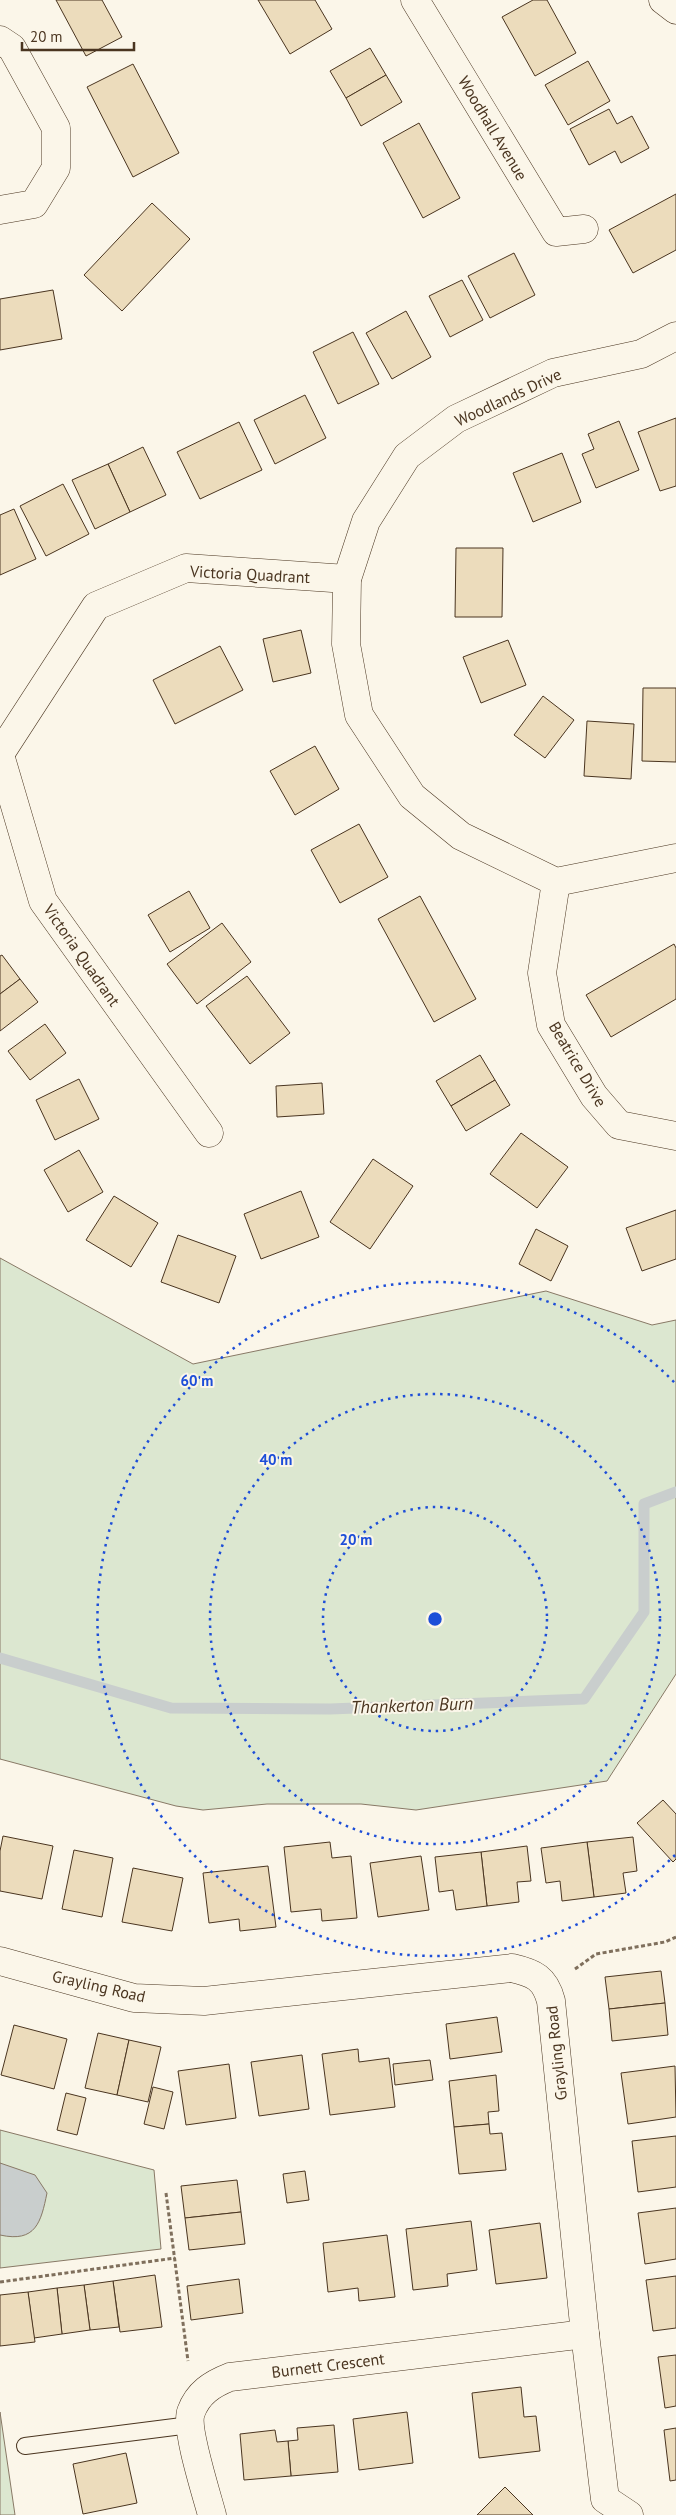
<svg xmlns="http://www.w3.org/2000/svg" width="676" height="2515" font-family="'PT Sans',sans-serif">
<rect width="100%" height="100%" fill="#fbf6e9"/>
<g fill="#dce7d0" stroke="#887966">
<path d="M0,1258l193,106 353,-73 106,34 24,-5v354l-69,107 -191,29 -55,-6h-94l-64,6 -27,-4 -176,-47z"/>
<path d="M0,2130l154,40 7,79 -161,19z"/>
<path d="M0,2412l15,103h-15z"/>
</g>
<path fill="#c9cecd" stroke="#887966" d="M0,2163l35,12 12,18c-6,29 -11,50 -47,42z"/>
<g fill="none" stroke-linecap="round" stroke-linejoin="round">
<path stroke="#c9cecd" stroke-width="11" d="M0,1658l171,50 159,1 254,-10 60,-87v-108l32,-12"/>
</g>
<g fill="#ecdcbc" stroke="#4a3520">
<path d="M56,0h46l20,37 -36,19z"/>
<path d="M258,0h57l17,29 -42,25z"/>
<path d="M533,0h14l29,53 -41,23 -33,-59z"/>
<path d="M370,48l16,27 -40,23 -16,-27z"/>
<path d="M588,61l22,40 -42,24 -23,-40z"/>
<path d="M133,64l46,89 -46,24 -46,-90z"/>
<path d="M386,75l16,27 -41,24 -15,-28z"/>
<path d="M609,109l8,15 15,-8 17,32 -28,15 -6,-12 -26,14 -19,-36z"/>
<path d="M419,123l41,75 -37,20 -40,-75z"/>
<path d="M676,194v56l-43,23 -24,-43z"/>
<path d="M152,203l38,36 -68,72 -38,-36z"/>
<path d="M514,253l21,42 -45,23 -22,-42z"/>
<path d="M462,280l21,40 -33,17 -21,-41z"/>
<path d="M53,290l9,49 -62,11v-51z"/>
<path d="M406,311l25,46 -39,22 -26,-46z"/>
<path d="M353,332l26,52 -41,20 -25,-52z"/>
<path d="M305,395l21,43 -51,26 -21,-44z"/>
<path d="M676,418v68l-16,5 -22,-59z"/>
<path d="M619,421l20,49 -43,18 -14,-34 12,-5 -6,-15z"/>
<path d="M239,422l23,48 -62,29 -23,-47z"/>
<path d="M143,447l23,48 -36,17 -22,-48z"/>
<path d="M562,453l19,49 -48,20 -20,-49z"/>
<path d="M108,464l22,48 -35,17 -23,-49z"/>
<path d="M63,484l26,50 -43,22 -26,-50z"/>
<path d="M14,509l22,50 -36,16v-60z"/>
<path d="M456,548h47l-1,69h-47z"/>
<path d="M301,630l10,43 -38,9 -10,-43z"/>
<path d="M508,640l18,45 -45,18 -18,-46z"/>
<path d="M220,646l23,44 -68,34 -22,-44z"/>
<path d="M643,688h33v74l-34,-1z"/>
<path d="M543,696l31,24 -29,38 -31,-23z"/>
<path d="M587,721l47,3 -3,55 -47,-3z"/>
<path d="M315,746l24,43 -44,26 -25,-44z"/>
<path d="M359,824l29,53 -48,26 -29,-53z"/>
<path d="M189,891l21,37 -40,24 -22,-37z"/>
<path d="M420,896l56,103 -42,23 -56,-103z"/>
<path d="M222,923l29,39 -54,42 -30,-40z"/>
<path d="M674,944l2,4v51l-65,38 -25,-42z"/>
<path d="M2,955l18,24 -20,15v-38z"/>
<path d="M247,976l43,57 -40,31 -44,-58z"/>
<path d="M20,979l18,23 -38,29v-37z"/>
<path d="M45,1024l21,29 -36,27 -22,-29z"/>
<path d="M480,1055l15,25 -44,26 -15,-25z"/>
<path d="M79,1079l20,40 -44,21 -19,-40z"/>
<path d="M495,1080l15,25 -44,26 -15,-25z"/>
<path d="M322,1083l2,31 -47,3 -1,-31z"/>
<path d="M521,1133l47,34 -31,41 -47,-34z"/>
<path d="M79,1150l24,42 -35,20 -24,-42z"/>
<path d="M373,1159l40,27 -43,63 -40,-27z"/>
<path d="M301,1191l18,46 -58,22 -17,-45z"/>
<path d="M114,1196l44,27 -27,44 -45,-27z"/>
<path d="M676,1210v49l-34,12 -16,-43z"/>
<path d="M536,1229l32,17 -17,35 -32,-17z"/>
<path d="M178,1235l58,21 -17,47 -58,-21z"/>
<path d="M663,1800l13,14v45l-3,3 -36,-39z"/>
<path d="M3,1836l50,10 -11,53 -42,-8v-40z"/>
<path d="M633,1837l4,34 -14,2 3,20 -32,4 -7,-55z"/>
<path d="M330,1842l2,16 19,-2 6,62 -35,3 -1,-12 -30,3 -7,-65z"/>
<path d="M587,1842l7,55 -32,4 -2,-20 -14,2 -5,-35z"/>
<path d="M527,1846l4,35 -14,1 2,20 -32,4 -6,-54z"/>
<path d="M74,1850l39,8 -11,59 -40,-8z"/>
<path d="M481,1852l6,54 -31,4 -3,-20 -14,2 -4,-35z"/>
<path d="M421,1856l8,54 -51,7 -8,-54z"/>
<path d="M268,1866l8,61 -36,4 -1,-12 -30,4 -6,-50z"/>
<path d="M133,1868l50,10 -11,53 -50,-9z"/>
<path d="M661,1971l4,32 -56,6 -4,-32z"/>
<path d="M665,2003l3,32 -56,6 -3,-32z"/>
<path d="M497,2017l5,35 -52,7 -4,-35z"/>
<path d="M14,2025l53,14 -13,50 -53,-14z"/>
<path d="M98,2033l31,7 -12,55 -32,-7z"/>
<path d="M129,2040l32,7 -13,55 -31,-7z"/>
<path d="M358,2049l1,13 30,-4 6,49 -65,8 -8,-61z"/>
<path d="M302,2055l7,54 -50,7 -8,-54z"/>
<path d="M430,2060l3,20 -38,5 -2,-21z"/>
<path d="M229,2064l7,54 -50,7 -8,-54z"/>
<path d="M675,2066l1,51 -48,7 -7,-51z"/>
<path d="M496,2075l3,36 -11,1 1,12 -35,3 -5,-46z"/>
<path d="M153,2087l20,5 -9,37 -20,-5z"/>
<path d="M66,2093l20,5 -9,37 -20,-5z"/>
<path d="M489,2124l1,10 12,-1 4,37 -47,4 -5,-47z"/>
<path d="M676,2136v51l-38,5 -6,-51z"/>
<path d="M305,2171l4,29 -22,3 -4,-29z"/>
<path d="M237,2180l4,32 -56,6 -4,-32z"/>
<path d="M676,2208v51l-31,5 -7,-51z"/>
<path d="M241,2212l4,32 -56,6 -4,-32z"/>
<path d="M471,2221l6,49 -30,4 1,12 -35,4 -7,-61z"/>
<path d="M540,2223l7,55 -51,6 -7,-54z"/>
<path d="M387,2235l8,62 -36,4 -1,-13 -30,4 -5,-49z"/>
<path d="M155,2275l7,52 -42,5 -7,-51z"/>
<path d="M676,2276v52l-23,3 -7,-51z"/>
<path d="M239,2279l4,34 -52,7 -4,-34z"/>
<path d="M113,2281l6,46 -29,3 -6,-45z"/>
<path d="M84,2285l6,45 -28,4 -5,-46z"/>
<path d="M57,2288l5,46 -28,4 -6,-46z"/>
<path d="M28,2292l7,50 -35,4v-51z"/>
<path d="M676,2355v51l-11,2 -7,-51z"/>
<path d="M521,2387l3,30 12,-1 4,35 -61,7 -7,-65z"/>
<path d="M407,2412l6,51 -54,7 -6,-51z"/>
<path d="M334,2425l4,47 -47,4 -3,-35 10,-1 -1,-12z"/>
<path d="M676,2428v52l-6,1 -6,-51z"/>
<path d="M275,2430l2,12 11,-1 3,35 -47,4 -4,-46z"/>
<path d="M126,2453l11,50 -54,11 -10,-50z"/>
<path d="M505,2487l28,28h-56z"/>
</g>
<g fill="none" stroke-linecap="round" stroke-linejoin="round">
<defs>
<path id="service" d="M25,2446l165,-21"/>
<g id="minor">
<path d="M415,0l141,232 28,-3"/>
<path d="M663,0l13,10"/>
<path d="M0,40l12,8 44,80v40l-22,36 -34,6"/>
<path d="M676,336l-35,18 -88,19 -97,46 -49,37 -41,65 -19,58 -1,65 13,71 53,81 49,40 95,46 120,-24"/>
<path d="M0,754l96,-148 90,-38 161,11"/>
<path d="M0,755l43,146 166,232"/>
<path d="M556,882l-14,91 9,52 43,71 25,29 57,11"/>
<path d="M0,1961l134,37 70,3 308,-33c22,5 33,10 39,33l34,333 20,165 24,16"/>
<path d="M212,2515c-5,-19 -27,-87 -21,-103 7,-19 21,-28 39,-35l355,-43"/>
</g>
</defs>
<use href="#service" stroke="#4a3520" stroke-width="18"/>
<use href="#minor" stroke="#4a3520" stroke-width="29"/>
<g stroke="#7f6f5c" stroke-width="3" stroke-dasharray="4 2.5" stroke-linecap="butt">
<path d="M575,1969l21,-15 69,-12 11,-5"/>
<path d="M166,2193l22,168"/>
<path d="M0,2282l175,-24"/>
</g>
<use href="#service" stroke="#fbf6e9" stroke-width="16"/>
<use href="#minor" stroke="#fbf6e9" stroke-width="28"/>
</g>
<g fill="none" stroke="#1d4ed8" stroke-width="2.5" stroke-dasharray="2.5 5">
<circle cx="435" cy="1619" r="112"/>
<circle cx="435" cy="1619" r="225"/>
<path d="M675 1855A337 337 0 1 1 675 1383"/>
</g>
<g text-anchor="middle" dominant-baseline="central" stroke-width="4" stroke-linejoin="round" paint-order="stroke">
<g font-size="16" fill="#4a3520" stroke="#fbf6e9">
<text transform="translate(493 128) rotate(59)">Woodhall Avenue</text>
<text transform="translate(508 397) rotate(-25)">Woodlands Drive</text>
<text transform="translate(250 574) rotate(3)">Victoria Quadrant</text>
<text transform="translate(82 955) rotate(55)">Victoria Quadrant</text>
<text transform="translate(578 1064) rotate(59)">Beatrice Drive</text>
<text transform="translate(99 1986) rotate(13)">Grayling Road</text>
<text transform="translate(556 2053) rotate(-96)">Grayling Road</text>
<text transform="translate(328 2365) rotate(-7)">Burnett Crescent</text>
</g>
<g font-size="18" font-style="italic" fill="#4a3520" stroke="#fbf6e9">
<text transform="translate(412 1705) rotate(-2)">Thankerton Burn</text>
</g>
</g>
<circle cx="435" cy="1619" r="8" fill="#1d4ed8" stroke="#fbf6e9" stroke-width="2.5"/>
<g font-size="15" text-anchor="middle" font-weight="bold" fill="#1d4ed8" stroke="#fbf6e9" stroke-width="4" stroke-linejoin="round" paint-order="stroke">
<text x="197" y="1386">60 m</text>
<text x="276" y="1465">40 m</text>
<text x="356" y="1545">20 m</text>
</g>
<path d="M22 42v8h112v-8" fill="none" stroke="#4a3520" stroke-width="2.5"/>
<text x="30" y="42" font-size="15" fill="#4a3520" stroke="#fbf6e9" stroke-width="4" paint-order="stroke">20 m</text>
</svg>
